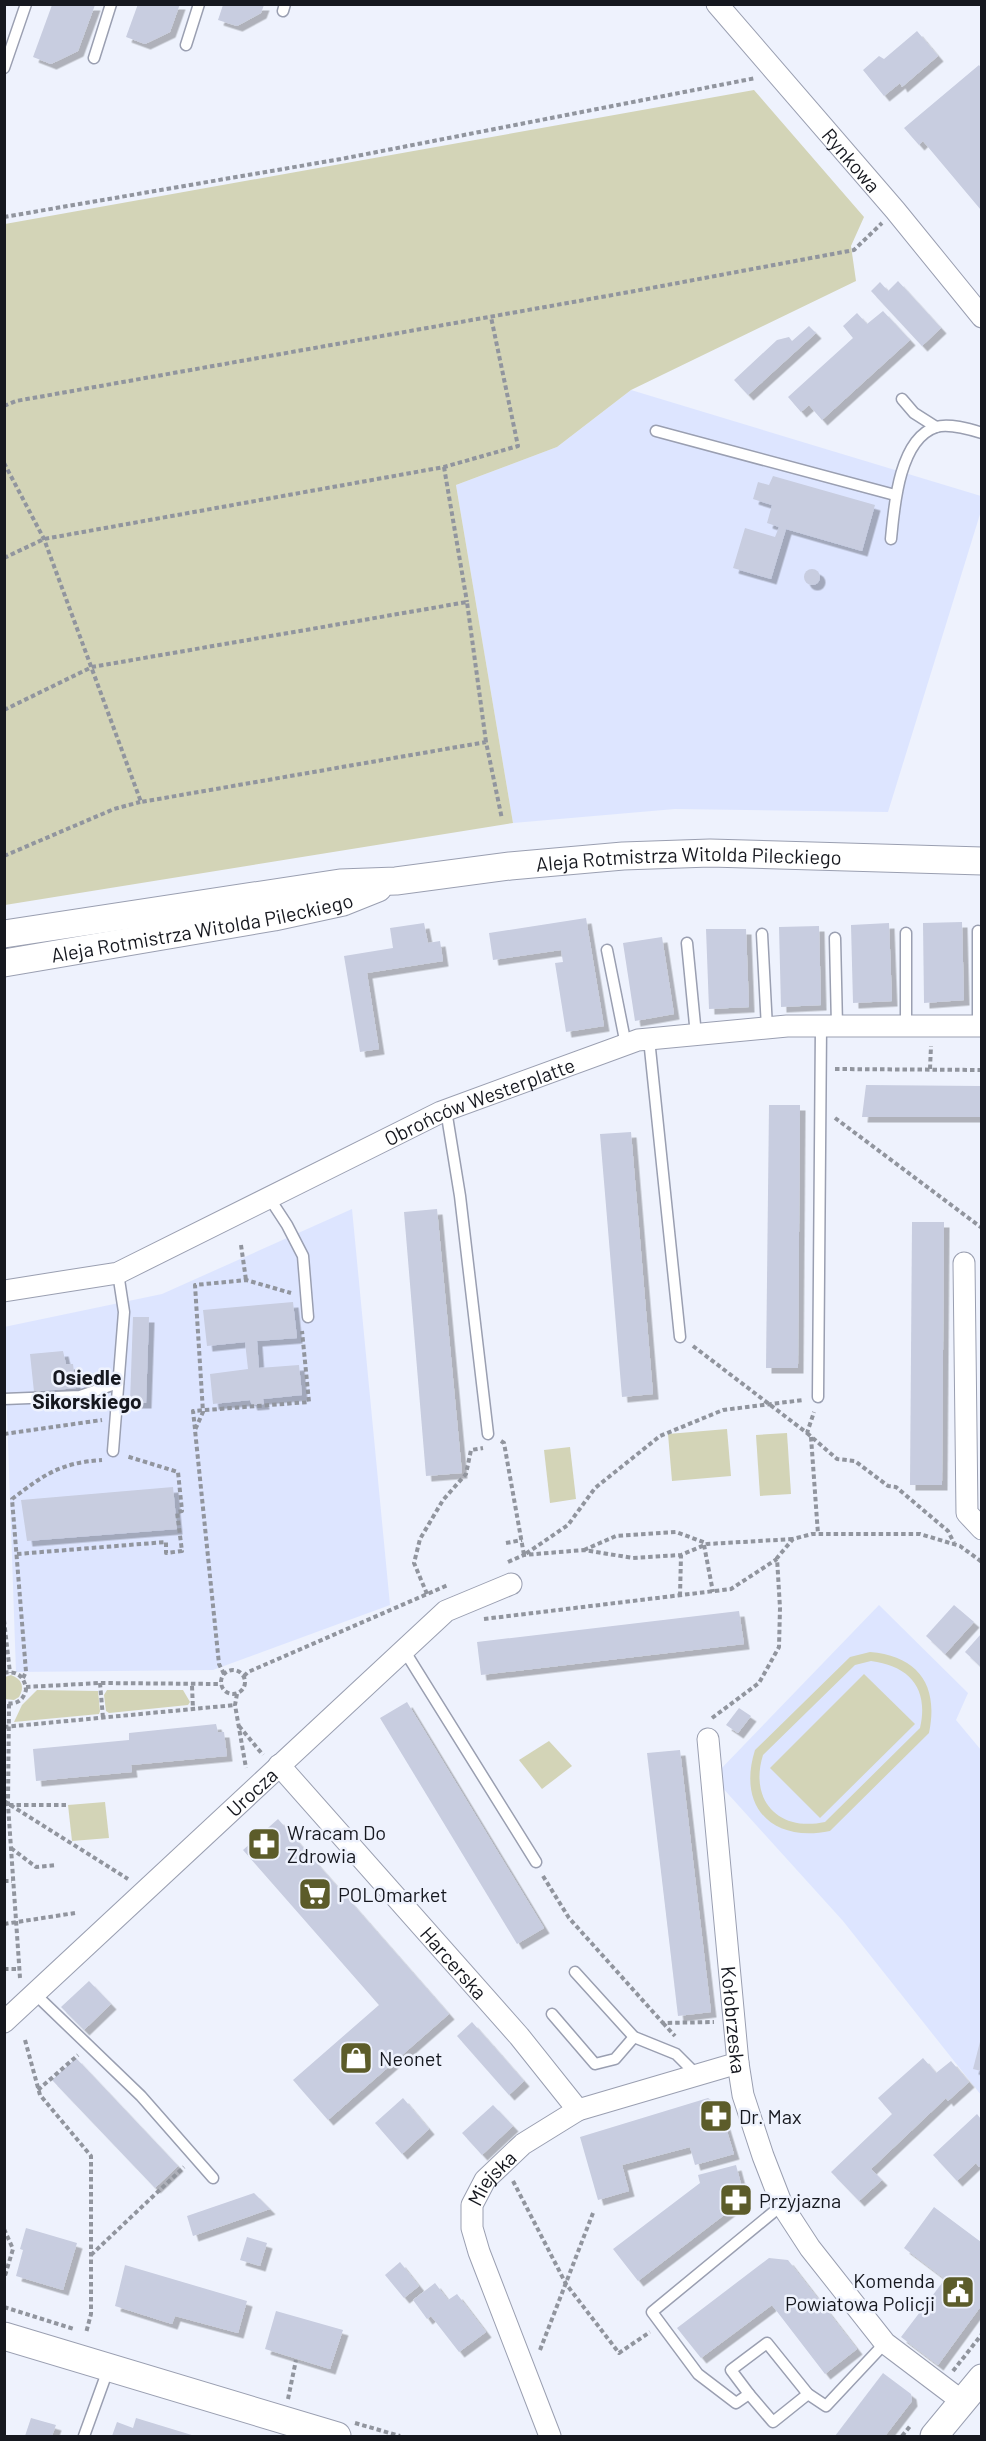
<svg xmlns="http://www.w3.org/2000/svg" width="986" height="2441" font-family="Barlow,sans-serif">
<defs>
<filter id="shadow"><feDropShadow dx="5.5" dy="5.5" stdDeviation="0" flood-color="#0004"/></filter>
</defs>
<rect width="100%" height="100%" fill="#eef2fd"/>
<g fill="#dde5ff">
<path d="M631,390l350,106v15l-93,301 -213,-3 -162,14 -57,-338 101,-38z"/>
<path d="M352,1209l38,396 -177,65 -197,2 -12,-345 158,-33z"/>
<path d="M879,1605l89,88 -12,27 25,30v345l-138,-174 -123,-136 -3,-12z"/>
</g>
<g fill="#d3d4b7" fill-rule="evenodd">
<path d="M754,90l110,127 -13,29 5,35 -225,109 -74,57 -101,38 57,338 -508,82v-681z"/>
<path d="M727,1429l4,47 -59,5 -4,-47z"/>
<path d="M787,1433l4,61 -31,2 -4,-61z"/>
<path d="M570,1447l6,52 -26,4 -6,-53z"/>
<path d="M870,1652c48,4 69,33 59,81l-99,98c-58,12 -93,-24 -75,-81l95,-93zM871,1661c39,5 58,28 49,67l-95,94c-47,10 -76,-22 -62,-67l92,-90z"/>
<path d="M864,1674l51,50 -95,94 -50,-50z"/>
<path d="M11,1675c11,4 14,12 8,22l-5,3 -9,-1v-22z"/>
<path d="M37,1690l61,1 2,20 -1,3 -85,8 8,-17z"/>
<path d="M107,1690h76l7,12 -2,3 -79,8 -3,-2 -2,-16z"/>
<path d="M549,1741l23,25 -30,23 -23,-29z"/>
<path d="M105,1802l4,36 -37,3 -4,-36z"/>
</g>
<g fill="#c8cde0" filter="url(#shadow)">
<path d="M138,4h42l-10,28 -25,12 -19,-7z"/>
<path d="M52,5h43l-17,46 -27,13 -18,-7z"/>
<path d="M223,5h41l-3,8 -24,13 -19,-6z"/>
<path d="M917,31l21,25 -36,31 -2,-4 -16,13 -21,-26 16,-14 5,3z"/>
<path d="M979,65l2,3v142l-58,-69 -4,4 -15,-17z"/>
<path d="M898,281l43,47 -19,18 -51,-55 9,-9 8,9z"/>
<path d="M883,311l27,29 -88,80 -13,-15 -8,7 -13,-15 65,-59 -10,-12 14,-13 10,11z"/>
<path d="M809,326l7,7 -68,62 -14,-15 43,-40 12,-3 3,4z"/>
<path d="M773,476l102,29 -13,46 -76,-22 -15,50 -38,-11 12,-40 30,9 4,-10 -12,-4 5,-18 -19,-6 5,-17 11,3z"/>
<circle cx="812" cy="577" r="8"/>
<path d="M586,918l18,108 -38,6 -11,-69 8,-1 -2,-12 -68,10 -4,-27z"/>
<path d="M962,922l2,78 -40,3 -1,-80z"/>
<path d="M424,923l4,20 12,-2 3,20 -76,12 12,76 -19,3 -16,-96 49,-8 -3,-20z"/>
<path d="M889,923l3,78 -39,2 -2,-78z"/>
<path d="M819,926l2,79 -40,2 -2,-80z"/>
<path d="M706,929h40l3,78 -40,2z"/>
<path d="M662,937l12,77 -39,7 -12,-78z"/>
<path d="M866,1085l115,1v31h-119z"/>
<path d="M769,1105h31l-2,263h-32z"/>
<path d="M631,1132l22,262 -31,3 -22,-263z"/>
<path d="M437,1209l25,264 -36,3 -22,-264z"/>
<path d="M912,1222h32l-2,263h-32z"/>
<path d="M293,1302l4,36 -40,3 2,27 40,-3 3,30 -39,4 1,5 -12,1 -2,-5 -37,4 -3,-30 38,-5 -3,-27 -38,4 -4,-36z"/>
<path d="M133,1317h16l-3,86h-16z"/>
<path d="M63,1351l3,13h7l3,24 -42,4 -4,-38z"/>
<path d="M173,1487l4,42 -150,12 -6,-41z"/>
<path d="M954,1605l20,17 -29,32 -19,-18z"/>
<path d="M739,1611l5,33 -263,31 -4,-33z"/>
<path d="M981,1634v33l-16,-15z"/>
<path d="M407,1702l137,226 -27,16 -137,-226z"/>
<path d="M739,1708l12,8 -13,17 -12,-8z"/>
<path d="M216,1724l2,8h6l3,24 -96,9 1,7 -96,9 -3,-32 96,-9v-7z"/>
<path d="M680,1750l31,262 -33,4 -31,-263z"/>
<path d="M278,1819l171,195 -121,106 -35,-40 86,-75 -136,-155z"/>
<path d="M89,1981l22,23 -27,26 -23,-23z"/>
<path d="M472,2022l52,59 -15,14 -52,-59z"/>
<path d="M981,2038v33l-8,-2z"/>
<path d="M76,2058l102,108 -23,22 -103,-108z"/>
<path d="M923,2058l13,15 15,-12 18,21 -21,19 -2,-3 -75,71 11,11 -23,21 -28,-29 61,-58 -14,-16z"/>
<path d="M403,2098l26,31 -27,25 -27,-31z"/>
<path d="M708,2098l11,7 15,49 -39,11 -5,-18 -68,18 7,26 -31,9 -18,-63z"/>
<path d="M493,2105l20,21 -31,29 -20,-22z"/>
<path d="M977,2114l4,5v45l-2,3 -3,-4 -19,18 -24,-26z"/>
<path d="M736,2165l9,34 -107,82 -25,-32 87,-66 -2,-8z"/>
<path d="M254,2193l16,16 -77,27 -6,-20z"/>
<path d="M934,2207l47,35v64l-43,59 -37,-28 44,-58 -41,-31z"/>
<path d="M26,2228l51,15 -14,47 -47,-14 7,-26 -3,-1z"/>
<path d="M247,2237l20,6 -7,23 -20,-6z"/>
<path d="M769,2258l19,2 69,89 -32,25 -53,-69 -71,53 -24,-30z"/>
<path d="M400,2262l19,24 -15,12 -19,-23z"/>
<path d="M125,2265l122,36 -9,32 -63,-17 -3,8 -57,-18z"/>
<path d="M435,2283l13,17 9,-6 29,38 -27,20 -28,-36 -4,3 -14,-19z"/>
<path d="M276,2311l67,19 -13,39 -65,-20z"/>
<path d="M883,2373l28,21 1,7 -20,26 -7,9h-50z"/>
<path d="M31,2418l25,7 -4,11h-27z"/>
<path d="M136,2418l59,18h-83l5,-14 16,6z"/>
</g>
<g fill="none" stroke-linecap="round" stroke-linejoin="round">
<defs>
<g id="service">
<path d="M283,11l2,-7"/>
<path d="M186,45l13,-41"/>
<path d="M94,58l17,-54"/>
<path d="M4,68l22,-64"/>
<path d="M902,399l12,14 22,14"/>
<path d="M656,431l239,64"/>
<path d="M891,539c3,-32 8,-100 45,-112 13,-4 33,2 46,6"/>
<path d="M978,931v95"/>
<path d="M906,933v93"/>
<path d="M762,934l5,94"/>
<path d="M835,938l2,88"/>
<path d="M687,943l9,92"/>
<path d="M607,950l19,95"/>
<path d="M649,1039l31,298"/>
<path d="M446,1110l14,86 28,238"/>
<path d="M270,1199l17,26 16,31 5,61"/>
<path d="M818,1397l3,-371"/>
<path d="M4,1399l76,-3 38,-13"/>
<path d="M113,1451l11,-139 -6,-39"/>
<path d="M404,1650l132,212"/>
<path d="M575,1972l59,65 42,17 20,20"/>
<path d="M35,1994l106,102 72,82"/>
<path d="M552,2014l43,50 20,-5 19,-22"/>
<path d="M782,2205l-130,107 46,62 38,29 13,-9 24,28 35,-28"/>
<path d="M749,2394l-18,-24 36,-27 41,51 18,12 59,-63"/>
<path d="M84,2436l25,-69"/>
</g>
<g id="minor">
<path id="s1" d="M717,4l178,206 87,107"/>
<path d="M964,1263l3,250 15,16"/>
<path id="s2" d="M4,1291l114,-18 323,-161 197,-72 149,-14h195"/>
<path id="s3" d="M708,1739l30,324 5,32 20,61 19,49 28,43 75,95 78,59"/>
<path id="s4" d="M279,1765l240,271 59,74"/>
<path id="s5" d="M4,2022l442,-411 65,-27"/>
<path id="s6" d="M550,2436l-71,-184 -7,-24v-23l13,-25 38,-36 55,-34 160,-47"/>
</g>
<g id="tertiary">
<path id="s7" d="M4,934l336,-51 56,-2 114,-15 113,-10 87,-3 272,8"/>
<path id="s8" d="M4,963l270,-46 69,-15 35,-14"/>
<path d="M4,2336l333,100"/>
<path d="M934,2436l48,-58"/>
</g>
</defs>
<use href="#service" stroke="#9a9fb1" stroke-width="13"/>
<use href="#minor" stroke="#9a9fb1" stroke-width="23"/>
<use href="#tertiary" stroke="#9a9fb1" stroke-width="29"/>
<g stroke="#91959e" stroke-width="4" stroke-dasharray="4.5 3" stroke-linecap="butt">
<path d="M4,217l337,-58 415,-81"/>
<path d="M4,406l12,-5 619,-110 219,-41 28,-27"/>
<path d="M4,463l40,76 97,263 345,-60 16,77"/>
<path d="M444,467l23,135"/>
<path d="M4,558l40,-19 400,-72 74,-21 -27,-129"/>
<path d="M4,710l88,-43 375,-65 19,140"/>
<path d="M4,856l110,-47 26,-7"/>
<path d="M980,893h2"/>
<path d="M835,1069l147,1"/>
<path d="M930,1069l1,-23"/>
<path d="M835,1118l147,110"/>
<path d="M241,1245l5,35"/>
<path d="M693,1346l114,87 7,-21"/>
<path d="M195,1429l-2,-18 116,-9 -7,-71"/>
<path d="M807,1433l30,26 18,2 33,25 8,1 52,44 6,12"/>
<path d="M4,1434l98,-14"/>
<path d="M811,1437l7,97"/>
<path d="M501,1441l3,2 20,112 44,-30 27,-37 65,-52 63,-26 80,-10"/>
<path d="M506,1543l16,-3"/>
<path d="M704,1545l9,47"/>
<path d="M584,1550l32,-14 60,-4 30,11"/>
<path d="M17,1554l149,-12v11l16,-2 -5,-39 5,-1 -4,-39 -52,-16"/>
<path d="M508,1562l16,-7 60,-5 49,8 48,-3 26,-11 86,-5"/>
<path d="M427,1594l-13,-31 6,-24 23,-39 23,-26 5,-24 12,-2"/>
<path d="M680,1596l1,-41"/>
<path d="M484,1619l247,-30 46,-30"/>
<path d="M4,1620l6,53"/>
<circle cx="233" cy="1682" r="12"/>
<path d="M4,1673c13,-3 21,4 22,17 -3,11 -10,15 -22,13"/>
<path d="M224,1674l-5,-10 -24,-234 8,-18 -8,-127 51,-5 45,13"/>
<path d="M244,1676l4,-4 200,-87"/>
<path d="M23,1678l3,-6 -14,-173c33,-25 48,-36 90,-39"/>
<path d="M100,1683l3,35"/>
<path d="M192,1686l1,23"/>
<path d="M26,1687l74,-4 121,1"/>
<path d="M237,1694l-2,11 11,63"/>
<path d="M9,1704l-1,101 12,173"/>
<path d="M712,1718l47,-35 20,-36 1,-39 -3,-50 16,-19 19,-5h108l40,12 22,16"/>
<path d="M239,1726l24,29"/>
<path d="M4,1727l231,-22"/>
<path d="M4,1801l124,78"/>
<path d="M9,1805h59"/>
<path d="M11,1848l25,19 21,-2"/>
<path d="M543,1876l26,42 94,105 51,-1"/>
<path d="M4,1881h8"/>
<path d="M4,1924l71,-11"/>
<path d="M4,1969h15"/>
<path d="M663,2023l12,13"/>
<path d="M25,2040l15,55 51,61v158l-5,19"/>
<path d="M38,2090l40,-35"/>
<path d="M513,2181l53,103 53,69 31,-21"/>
<path d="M4,2229l9,20 -9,30"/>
<path d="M91,2255l93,-88"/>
<path d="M4,2307l70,22"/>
<path d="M540,2350l53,-137"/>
<path d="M953,2371l29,-37"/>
<path d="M288,2399l8,-39"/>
<path d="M355,2423l45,13"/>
<path d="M902,2436l9,-11"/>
</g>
<use href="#service" stroke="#fff" stroke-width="10"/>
<use href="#minor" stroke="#fff" stroke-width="21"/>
<use href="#tertiary" stroke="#fff" stroke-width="27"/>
</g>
<defs>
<symbol id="pharmacy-square" viewBox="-11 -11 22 22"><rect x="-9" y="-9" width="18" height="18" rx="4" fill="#5c5c2a" stroke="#eef2fd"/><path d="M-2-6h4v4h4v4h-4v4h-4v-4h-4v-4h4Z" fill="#fff"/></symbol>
<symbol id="supermarket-square" viewBox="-11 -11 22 22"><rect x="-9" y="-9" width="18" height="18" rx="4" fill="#5c5c2a" stroke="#eef2fd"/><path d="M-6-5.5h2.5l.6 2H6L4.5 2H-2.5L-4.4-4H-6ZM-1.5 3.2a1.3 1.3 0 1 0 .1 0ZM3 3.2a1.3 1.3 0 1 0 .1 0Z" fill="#fff"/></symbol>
<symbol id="shop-square" viewBox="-11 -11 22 22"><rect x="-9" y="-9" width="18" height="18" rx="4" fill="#5c5c2a" stroke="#eef2fd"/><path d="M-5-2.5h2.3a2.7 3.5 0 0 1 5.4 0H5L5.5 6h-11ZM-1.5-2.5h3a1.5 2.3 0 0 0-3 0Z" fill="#fff"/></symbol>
<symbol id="civic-square" viewBox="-11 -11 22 22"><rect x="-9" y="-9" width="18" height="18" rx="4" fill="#5c5c2a" stroke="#eef2fd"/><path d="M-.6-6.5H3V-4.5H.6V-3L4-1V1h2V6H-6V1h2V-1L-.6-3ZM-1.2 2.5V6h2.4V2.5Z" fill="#fff"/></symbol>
</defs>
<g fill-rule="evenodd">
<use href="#pharmacy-square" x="245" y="1825" width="38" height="38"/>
<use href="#supermarket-square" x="296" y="1875" width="38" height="38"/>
<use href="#shop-square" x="337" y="2039" width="38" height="38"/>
<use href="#pharmacy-square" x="697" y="2097" width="38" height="38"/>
<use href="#pharmacy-square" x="717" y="2181" width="38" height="38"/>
<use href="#civic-square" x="939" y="2273" width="38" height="38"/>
</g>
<g text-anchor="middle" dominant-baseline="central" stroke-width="5" stroke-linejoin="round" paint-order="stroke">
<g font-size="20" fill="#16181f" stroke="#eef2fd">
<text stroke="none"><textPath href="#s1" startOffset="206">Rynkowa</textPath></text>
<text stroke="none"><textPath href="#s7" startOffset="690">Aleja Rotmistrza Witolda Pileckiego</textPath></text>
<text stroke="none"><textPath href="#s8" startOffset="201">Aleja Rotmistrza Witolda Pileckiego</textPath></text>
<text stroke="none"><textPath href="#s2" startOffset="516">Obrońców Westerplatte</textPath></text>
<text stroke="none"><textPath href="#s5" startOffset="338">Urocza</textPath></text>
<text stroke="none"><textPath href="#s4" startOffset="264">Harcerska</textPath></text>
<text stroke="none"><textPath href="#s3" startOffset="282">Kołobrzeska</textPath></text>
<text stroke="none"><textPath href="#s6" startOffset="279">Miejska</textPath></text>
</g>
<g font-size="20" fill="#16181f" stroke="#eef2fd" text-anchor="start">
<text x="287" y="1832">Wracam Do<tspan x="287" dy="23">Zdrowia</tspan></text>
<text x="338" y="1894">POLOmarket</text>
<text x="379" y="2058">Neonet</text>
<text x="739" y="2116">Dr. Max</text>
<text x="759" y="2200">Przyjazna</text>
<text x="935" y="2280" text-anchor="end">Komenda<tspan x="935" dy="23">Powiatowa Policji</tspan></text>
</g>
<g font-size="21" font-weight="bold" fill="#16181f" stroke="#eef2fd">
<text x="87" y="1376">Osiedle<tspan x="87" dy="24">Sikorskiego</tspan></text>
</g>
</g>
<rect width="986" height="2441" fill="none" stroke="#16181f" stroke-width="12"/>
</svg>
